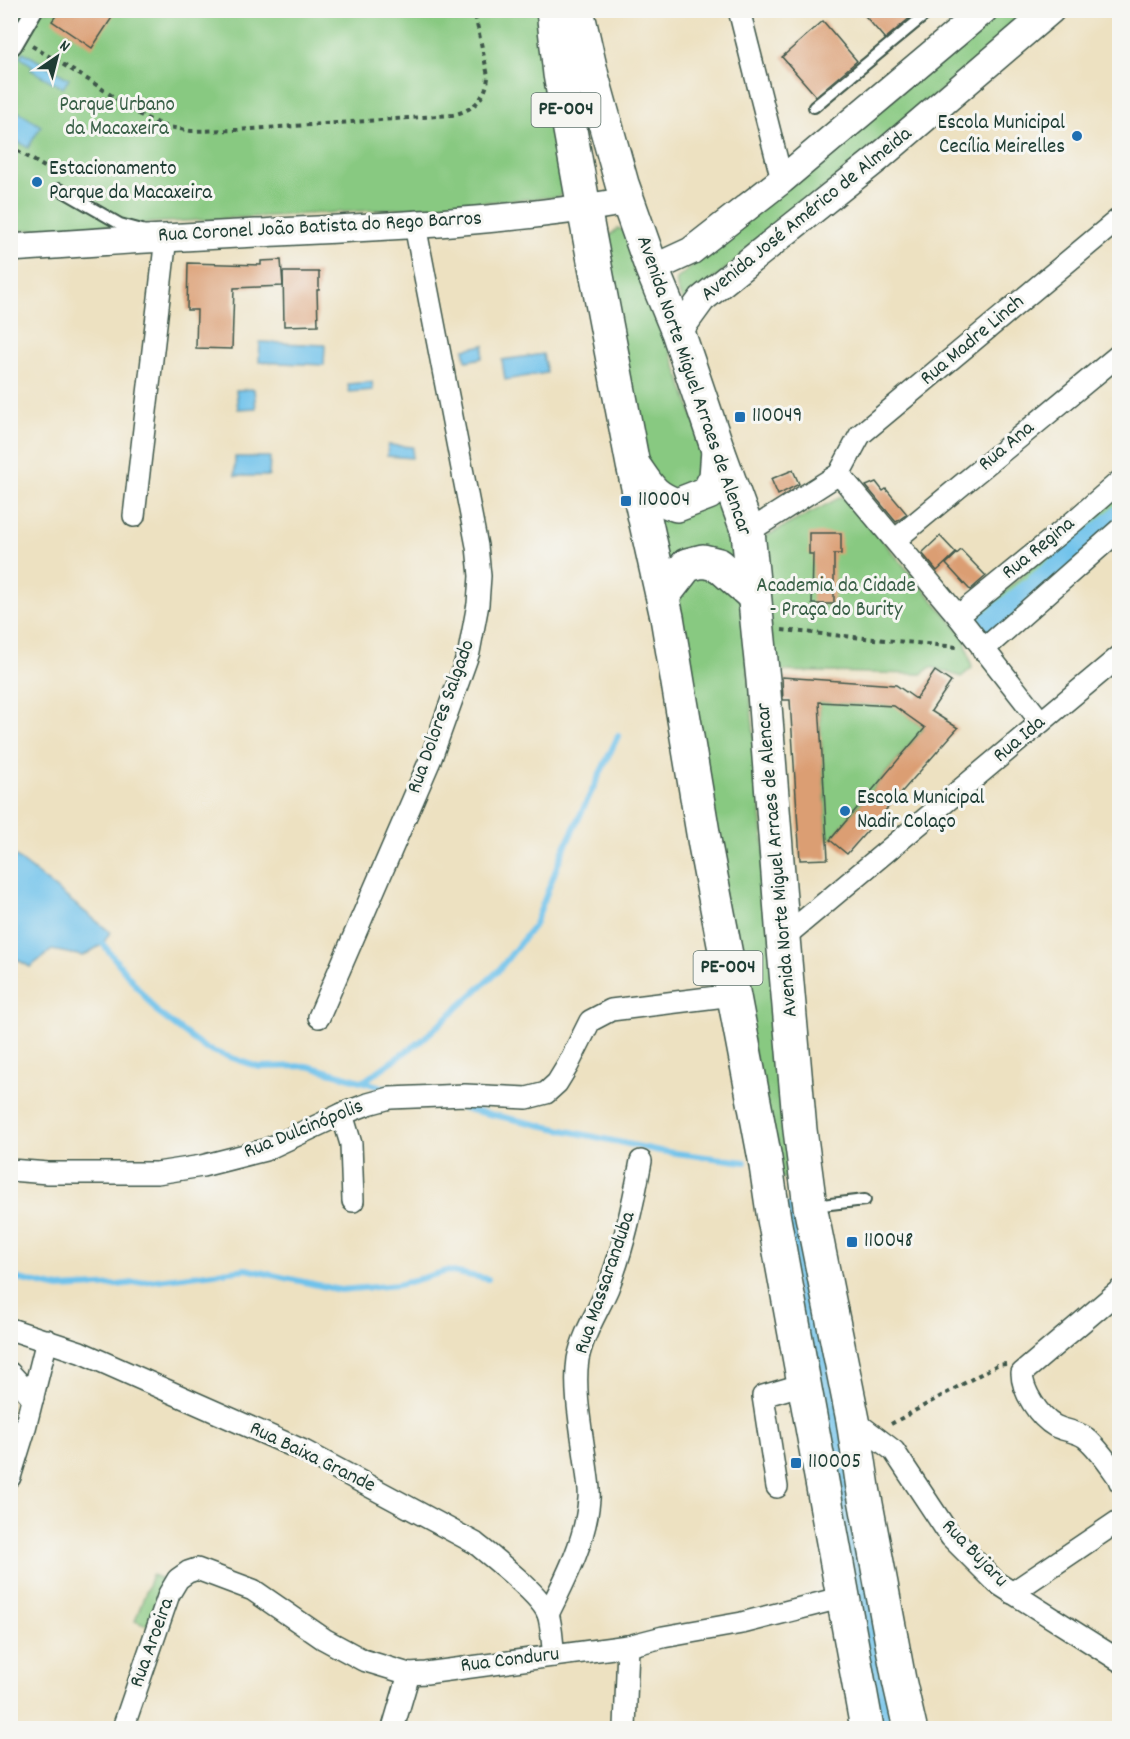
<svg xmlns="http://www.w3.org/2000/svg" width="1130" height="1739" font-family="Dekko,sans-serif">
<rect width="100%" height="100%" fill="#f6f6f2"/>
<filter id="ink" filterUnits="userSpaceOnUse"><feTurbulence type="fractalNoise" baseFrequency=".0167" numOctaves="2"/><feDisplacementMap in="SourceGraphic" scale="12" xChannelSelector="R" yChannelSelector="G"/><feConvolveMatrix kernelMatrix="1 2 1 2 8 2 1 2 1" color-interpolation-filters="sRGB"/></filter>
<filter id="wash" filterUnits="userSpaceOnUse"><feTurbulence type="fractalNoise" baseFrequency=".008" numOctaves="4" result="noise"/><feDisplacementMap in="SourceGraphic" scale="24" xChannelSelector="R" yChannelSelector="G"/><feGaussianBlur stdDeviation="1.35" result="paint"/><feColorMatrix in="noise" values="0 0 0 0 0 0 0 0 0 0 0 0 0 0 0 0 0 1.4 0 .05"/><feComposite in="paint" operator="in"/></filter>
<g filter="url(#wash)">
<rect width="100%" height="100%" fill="#ede1c1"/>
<g fill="#88c981" stroke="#54835a" stroke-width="1.5">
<path d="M10,11h538l20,179 -10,7 -180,13 -367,21z"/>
<path d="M998,11h39l-351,291c-6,-4 -11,-15 -9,-23z"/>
<path d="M618,228l12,6 106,306 59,645 -18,-10 -177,-930z"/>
<path d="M1119,489v38l-135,118 -16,-21z"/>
<path d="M841,497l5,1 118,138 8,32 -11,9 -30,-10 -10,7 -147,-3 -14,-130 6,-5z"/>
<path d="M819,702l77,4 28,22 -94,112 -3,-2z"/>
<path d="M152,1575l12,5 -17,46 -12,-5z"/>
</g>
<g fill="#6fc2eb" stroke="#478090" stroke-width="1.5">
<path d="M23,52l46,27 -6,9 -32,-18 2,-4 -13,-9z"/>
<path d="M11,107l30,19 -13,22 -17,-11z"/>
<path d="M260,342l65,3 -1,20 -65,-3z"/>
<path d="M484,345l-2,13 -16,3 -2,-12z"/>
<path d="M543,354l4,19 -42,7 -3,-20z"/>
<path d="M372,382l1,8 -24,2 -1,-8z"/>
<path d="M254,389l2,19 -18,1 -2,-19z"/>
<path d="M388,445l25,2 -1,11 -25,-2z"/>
<path d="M235,457h35l-1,19h-34z"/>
<path d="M10,852l100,80 -7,12 -20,12 -31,-6 -22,17 -19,-11z"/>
</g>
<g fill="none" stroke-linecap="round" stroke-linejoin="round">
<g stroke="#6fc2eb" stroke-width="6">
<path d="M103,944l55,69 48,36 53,18 49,-1 81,23"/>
<path d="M364,1081l57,-40 77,-70 37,-47 28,-73 55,-115"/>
<path d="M461,1108l199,43 85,11"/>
<path d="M10,1277l49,11 59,-3 128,-16 94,21 58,-5 49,-14 41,8"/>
</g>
<g stroke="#6fc2eb" stroke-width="21">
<path d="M989,622l131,-107"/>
<path d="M792,1212l97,516"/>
</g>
</g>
<g id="blocks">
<g fill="#db9e73">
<path d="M60,10h57l-25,38 -40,-27z"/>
<path d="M860,10h59l-34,29z"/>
<path d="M823,21l34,40 -41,35 -34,-39z"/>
<path d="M281,260l2,26 -49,2 -2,61 -36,-1 1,-38h-10l1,-47 73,2v-4z"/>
<path d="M283,272h36v18h-2l1,35 -34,1z"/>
<path d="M793,470l6,14 -21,11 -7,-16z"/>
<path d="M876,482l7,9 3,-2 21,25 -11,8 -30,-36z"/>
<path d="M809,533h32v21h-7v50h-22l1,-50h-4z"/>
<path d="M940,536l16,17 -19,18 -15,-18z"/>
<path d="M961,550l25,26 -16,14 -24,-26z"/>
<path d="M935,671l16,11 -20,29 27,17 -111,126 -17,-14 95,-112 -31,-22 -75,-4 9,157 -28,1 -10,-160h-7l-1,-23 114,8 20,14z"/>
</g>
</g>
</g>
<g filter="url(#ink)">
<use href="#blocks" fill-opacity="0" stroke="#3e5649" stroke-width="1.5"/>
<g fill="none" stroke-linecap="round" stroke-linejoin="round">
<defs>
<g id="service">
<path d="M814,107l117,-97"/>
<path d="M59,189l61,35 22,6"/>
<path d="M813,1206l52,-6"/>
</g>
<path id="pedestrian" d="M13,46l21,-36"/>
<g id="minor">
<path d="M739,10l43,170"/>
<path d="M839,474l119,142 83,106"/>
<path d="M134,516l32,-279"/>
<path d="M748,532l91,-58 21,-39 260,-217"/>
<path d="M895,540l225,-186"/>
<path d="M958,616l115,-94 47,-41"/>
<path d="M983,650l137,-121"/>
<path d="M783,938l337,-282"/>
<path d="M319,1017l112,-259 38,-106 9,-48 2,-28 -3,-30 -62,-321"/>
<path d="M342,1114l9,30 2,57"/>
<path d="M10,1170l38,3h109l45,-7 63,-16 77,-36 26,-10 22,-6 75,-3 62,3 19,-5 11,-10 11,-18 22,-44 21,-11 122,-15"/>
<path d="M1120,1290l-98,83c0,18 17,44 33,53 10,5 22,5 31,12 13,11 22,25 32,39l2,5"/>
<path d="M10,1329l70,23 224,99 171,92c17,14 66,52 73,71 4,12 4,30 6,42"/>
<path d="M10,1373l23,25"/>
<path d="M853,1420l41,31 57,86 46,46 123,78"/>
<path d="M10,1477l14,-45 23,-92"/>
<path d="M777,1487l-14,-91 41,-12"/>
<path d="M1012,1593l108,-73"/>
<path d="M548,1614c18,-36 38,-74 41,-115 1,-8 -1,-18 -2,-27 -4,-34 -14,-79 -9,-113 5,-25 20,-48 30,-71 16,-41 25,-84 33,-127"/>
<path d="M123,1728l46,-134 9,-15 10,-7 9,-3 56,21 71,49 39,21 46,14 17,-1 202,-27 35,-9 79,-14 102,-26"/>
<path d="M393,1728l16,-54"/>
<path d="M625,1728l3,-82"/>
</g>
<g id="tertiary">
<path d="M10,248c82,-6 164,-11 246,-15 124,-6 249,-11 372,-32"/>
<path d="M652,269l39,-18 91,-71 202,-170"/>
<path d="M678,332l24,-33 175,-140 174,-149"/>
</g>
<g id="primary">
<path d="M553,10l7,64 24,134 49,257 34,152 38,228 60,314 9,60 93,509"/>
<path d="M577,10l15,66 30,108 30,85 26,63 40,118 30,82 15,148 20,258 17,192 10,76 43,214 10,68 36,192 11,48"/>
<path d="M636,469c13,19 18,29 41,36l31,-12 8,-16 2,-27"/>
<path d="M663,596l24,-31 16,-4 16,4 35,31"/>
</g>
</defs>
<use href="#service" stroke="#3e5649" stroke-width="14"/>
<use href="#pedestrian" stroke="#3e5649" stroke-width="20"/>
<use href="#minor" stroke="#3e5649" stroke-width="24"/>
<use href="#tertiary" stroke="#3e5649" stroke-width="30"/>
<use href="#primary" stroke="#3e5649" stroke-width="36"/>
<g stroke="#3e5649" stroke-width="4" stroke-dasharray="4.5 4.5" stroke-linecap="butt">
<path d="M32,46l60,36 48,33 24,11 27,5 46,-1 215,-15c20,-4 35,-17 36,-39l-14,-66"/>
<path d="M10,146l46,28"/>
<path d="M782,630l175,17"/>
<path d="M891,1424l106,-59 9,-1"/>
</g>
<use href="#service" stroke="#fff" stroke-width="10"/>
<use href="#pedestrian" stroke="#fff" stroke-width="16"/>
<use href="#minor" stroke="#fff" stroke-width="21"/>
<use href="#tertiary" stroke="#fff" stroke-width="27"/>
<use href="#primary" stroke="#fff" stroke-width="33"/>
</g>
</g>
<g fill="#1f6fb2" stroke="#f6f6f2" stroke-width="2">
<circle cx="1077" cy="136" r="6"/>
<circle cx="37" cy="182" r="6"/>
<rect x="734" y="411" width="12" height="12" rx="3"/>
<rect x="620" y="495" width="12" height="12" rx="3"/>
<circle cx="845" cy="811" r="6"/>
<rect x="846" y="1236" width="12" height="12" rx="3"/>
<rect x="790" y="1457" width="12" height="12" rx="3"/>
</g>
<g text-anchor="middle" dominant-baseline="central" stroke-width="6" stroke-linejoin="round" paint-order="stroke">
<g fill="#f6f6f2" stroke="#60746d" stroke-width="1.5">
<rect x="531.5" y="93" width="69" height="34" rx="4.5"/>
<rect x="693.5" y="951" width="69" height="34" rx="4.5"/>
</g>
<g font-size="20" font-weight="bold" fill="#1f3d34">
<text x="566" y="110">PE-004</text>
<text x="728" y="968">PE-004</text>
</g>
<g font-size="21" fill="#396047" stroke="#f6f6f2">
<text x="117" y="106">Parque Urbano<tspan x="117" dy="24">da Macaxeira</tspan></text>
<text x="836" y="587">Academia da Cidade<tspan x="836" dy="24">- Praça do Burity</tspan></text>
</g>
<g font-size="21" fill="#1f3d34" stroke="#f6f6f2" text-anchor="start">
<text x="1065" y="124" text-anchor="end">Escola Municipal<tspan x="1065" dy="24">Cecília Meirelles</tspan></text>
<text x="49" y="170">Estacionamento<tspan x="49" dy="24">Parque da Macaxeira</tspan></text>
<text x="752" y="417">110049</text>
<text x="638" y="501">110004</text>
<text x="857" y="799">Escola Municipal<tspan x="857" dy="24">Nadir Colaço</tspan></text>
<text x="864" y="1242">110048</text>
<text x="808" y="1463">110005</text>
</g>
<g font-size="21" fill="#1f3d34" stroke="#f6f6f2">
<text transform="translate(807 215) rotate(-39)">Avenida José Américo de Almeida</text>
<text transform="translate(320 228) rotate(-3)">Rua Coronel João Batista do Rego Barros</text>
<text transform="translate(973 341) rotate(-40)">Rua Madre Linch</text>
<text transform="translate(693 386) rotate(71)">Avenida Norte Miguel Arraes de Alencar</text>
<text transform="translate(1007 447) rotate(-40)">Rua Ana</text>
<text transform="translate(1039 549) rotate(-39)">Rua Regina</text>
<text transform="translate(442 717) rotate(-70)">Rua Dolores Salgado</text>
<text transform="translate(1020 740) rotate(-40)">Rua Ida</text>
<text transform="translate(778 860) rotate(-95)">Avenida Norte Miguel Arraes de Alencar</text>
<text transform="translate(304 1130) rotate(-22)">Rua Dulcinópolis</text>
<text transform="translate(606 1283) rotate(-71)">Rua Massaranduba</text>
<text transform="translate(312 1458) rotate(26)">Rua Baixa Grande</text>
<text transform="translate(974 1554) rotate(46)">Rua Bujaru</text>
<text transform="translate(153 1643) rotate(-70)">Rua Aroeira</text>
<text transform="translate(510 1661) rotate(-7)">Rua Conduru</text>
</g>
</g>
<rect width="1130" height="1739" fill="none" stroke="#f6f6f2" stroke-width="36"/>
<g transform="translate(57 57) rotate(35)" stroke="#f6f6f2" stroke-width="4.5" paint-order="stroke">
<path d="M0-4.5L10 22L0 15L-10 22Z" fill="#1f3d34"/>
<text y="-9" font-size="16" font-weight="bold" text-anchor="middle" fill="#1f3d34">N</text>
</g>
</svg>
